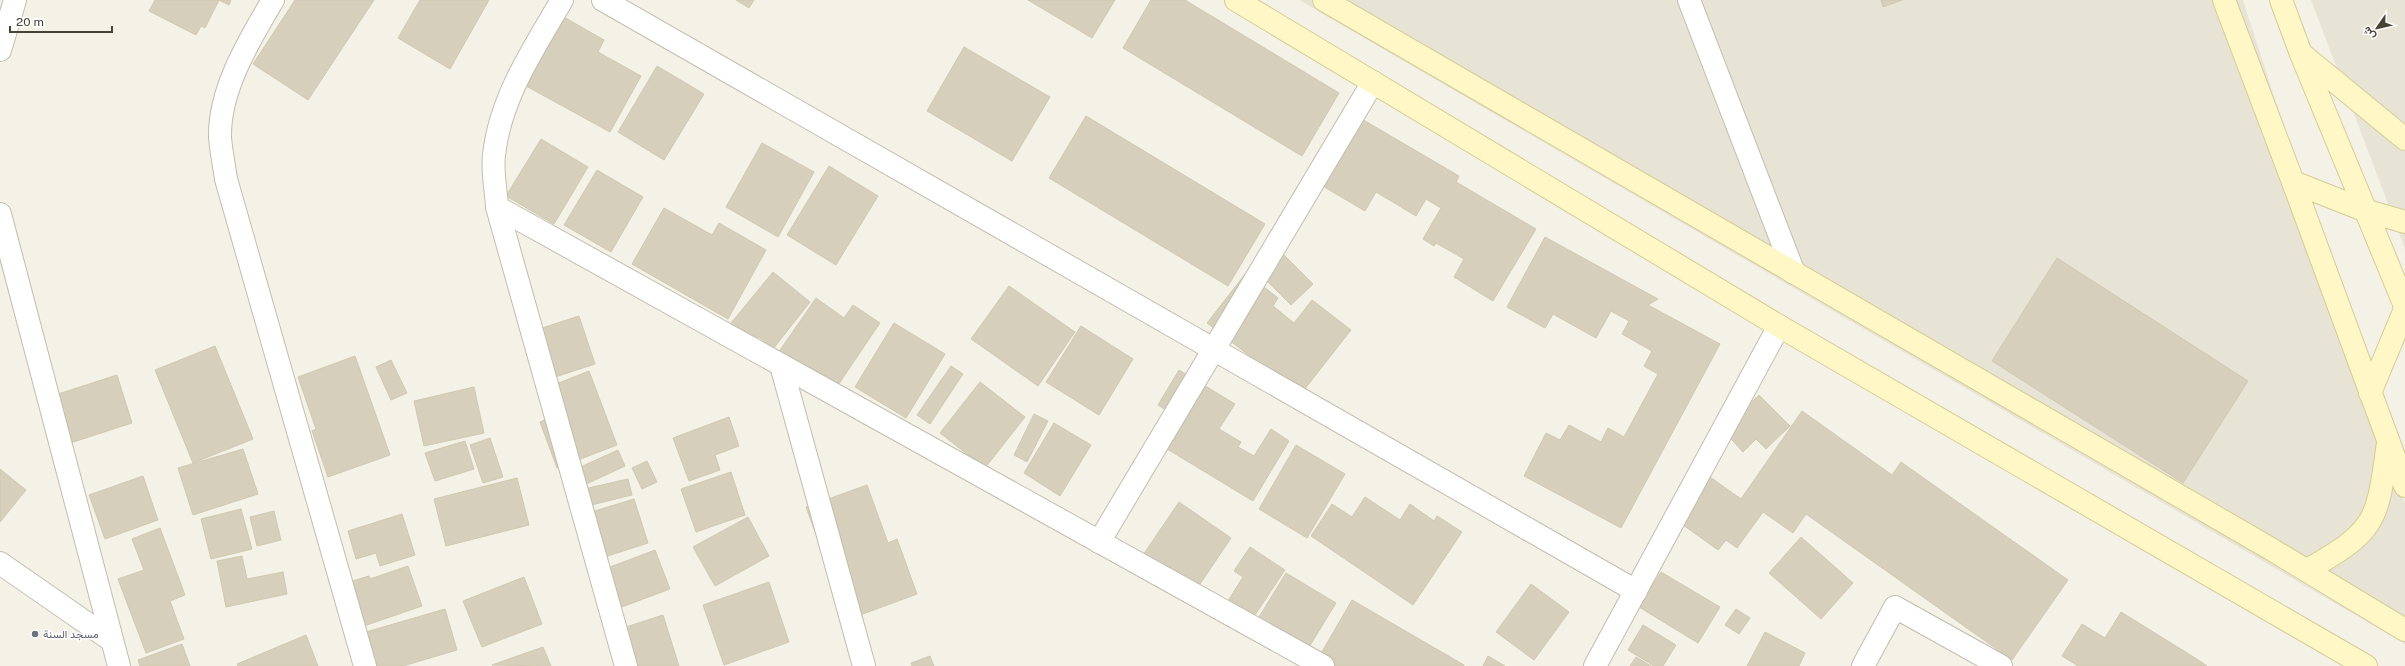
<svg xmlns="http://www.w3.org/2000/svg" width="2405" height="666" font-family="'Public Sans',Vazirmatn,sans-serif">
<rect width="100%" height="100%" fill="#f4f1e7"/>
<g fill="#e8e4d5">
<path d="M1299,0h944l162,503v141z"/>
<path d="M2311,0h94v249z"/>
</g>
<g fill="#d5cfbc" stroke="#d0c8af">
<path d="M155,0h64l-14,28 -4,-2 -5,9 -47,-24z"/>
<path d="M219,0h12l-2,5z"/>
<path d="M295,0h79l-66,100 -55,-36z"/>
<path d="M420,0h69l-39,69 -52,-31z"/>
<path d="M736,0h18l-5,8z"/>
<path d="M1028,0h87l-23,38z"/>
<path d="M1151,0h34l154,93 -37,63 -179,-108z"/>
<path d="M1881,0h21l-19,7z"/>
<path d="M555,12l49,28 -6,12 43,24 -31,56 -93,-51z"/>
<path d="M964,47l86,50 -38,64 -85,-50z"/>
<path d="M657,66l47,28 -40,66 -46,-28z"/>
<path d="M1086,116l179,108 -37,62 -179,-108z"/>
<path d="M1360,118l99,58 -3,6 80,47 -43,72 -39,-24 10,-18 -28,-16 -2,3 -11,-7 18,-31 -15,-9 -10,17 -40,-24 -11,19 -44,-26z"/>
<path d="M541,139l47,28 -34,57 -48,-28z"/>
<path d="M762,143l52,29 -36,65 -52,-30z"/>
<path d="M829,166l49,30 -42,69 -49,-30z"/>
<path d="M597,170l46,27 -32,55 -47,-27z"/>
<path d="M664,208l48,27 7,-12 47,27 -38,69 -96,-55z"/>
<path d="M1545,237l113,62 -10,6 72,39 -99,184 -97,-52 22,-43 14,7 9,-15 32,17 7,-14 16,9 34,-63 -14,-8 8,-15 -30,-17 7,-13 -18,-10 -15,27 -43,-24 -8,14 -38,-21z"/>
<path d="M1284,255l29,29 -22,21 -29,-29z"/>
<path d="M2057,258l191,123 -65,102 -191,-122z"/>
<path d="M773,272l37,30 -37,47 -14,-12 -4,5 -24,-19z"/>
<path d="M1246,273l32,25 -5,8 21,17 18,-23 39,30 -51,65 -93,-72z"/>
<path d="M1009,286l66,46 -37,54 -67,-47z"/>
<path d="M816,298l28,20 9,-13 27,18 -48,71 -56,-38z"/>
<path d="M579,316l16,48 -46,15 -16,-48z"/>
<path d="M894,323l51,31 -39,64 -51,-31z"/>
<path d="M1081,326l52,33 -34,56 -53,-33z"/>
<path d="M215,346l38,93 -60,24 -38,-93z"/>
<path d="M355,356l35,99 -62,22 -16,-46 4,-2 -18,-52z"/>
<path d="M391,360l16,33 -16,7 -15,-33z"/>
<path d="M951,366l12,8 -33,50 -13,-9z"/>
<path d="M1179,370l56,34 -16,25 22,13 -3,5 16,9 17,-27 18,12 -36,60 -104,-63 17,-28 -8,-5z"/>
<path d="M589,371l28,74 -60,23 -17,-46 17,-7 -11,-27z"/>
<path d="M117,375l15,48 -65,21 -15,-48z"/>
<path d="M980,382l45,35 -40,51 -45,-35z"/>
<path d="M474,387l10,46 -60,13 -10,-45z"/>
<path d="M1759,395l31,31 -24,23 -10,-10 -13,13 -20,-22z"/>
<path d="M1802,411l90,64 9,-13 167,118 -56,80 -206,-146 -13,19 -30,-21 -26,36 -11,-8 -8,10 -39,-28 31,-45 31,22z"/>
<path d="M1034,414l14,7 -21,41 -13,-7z"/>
<path d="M729,417l10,29 -24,9 5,15 -31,11 -16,-43z"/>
<path d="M1054,423l37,22 -31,51 -36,-23z"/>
<path d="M490,438l13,39 -20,6 -13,-38z"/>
<path d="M465,441l9,28 -39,12 -10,-28z"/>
<path d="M1296,445l49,29 -38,64 -48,-29z"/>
<path d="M243,449l15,45 -65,21 -15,-47z"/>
<path d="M618,450l7,16 -43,20 -8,-16z"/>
<path d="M647,461l10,21 -15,7 -10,-21z"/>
<path d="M0,469l26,21 -26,32z"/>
<path d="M731,472l14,43 -49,17 -15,-43z"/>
<path d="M143,476l15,44 -53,19 -16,-44z"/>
<path d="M517,478l12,47 -83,21 -12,-47z"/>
<path d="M628,479l4,16 -57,14 -4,-17z"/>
<path d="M867,485l21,58 9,-4 20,55 -65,24 -24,-51 -22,-60z"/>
<path d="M1365,497l35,23 10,-16 24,17 3,-5 25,16 -49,73 -102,-69 21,-32 20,13z"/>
<path d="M634,499l14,44 -59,19 -14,-45z"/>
<path d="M1179,502l52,36 -37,55 -53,-35z"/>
<path d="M241,509l11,40 -41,10 -10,-40z"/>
<path d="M274,511l7,29 -24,6 -7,-29z"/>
<path d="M402,514l13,41 -35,11 -4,-13 -20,6 -8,-28z"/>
<path d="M748,517l21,39 -54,30 -22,-39z"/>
<path d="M160,528l25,67 -15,6 14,38 -38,14 -28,-74 26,-9 -12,-31z"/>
<path d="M1801,537l52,46 -32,36 -52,-46z"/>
<path d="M1250,547l35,23 -34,51 -25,-17 17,-27 -9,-6z"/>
<path d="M655,550l15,39 -59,22 -14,-39z"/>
<path d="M242,556l5,23 36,-7 4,22 -61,13 -9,-46z"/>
<path d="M408,566l14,40 -64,22 -15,-44 26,-8 1,3z"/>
<path d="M1661,572l59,35 -22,36 -59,-36z"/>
<path d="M1286,573l50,30 -30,49 -50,-30z"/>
<path d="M524,577l18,47 -60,23 -19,-46z"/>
<path d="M769,582l20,60 -65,23 -21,-60z"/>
<path d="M1531,584l38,28 -35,48 -38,-28z"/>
<path d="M1352,600l112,65v1h-142l-6,-4z"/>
<path d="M445,609l12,41 -54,16h-28l-9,-34z"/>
<path d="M1736,609l14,9 -11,16 -14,-9z"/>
<path d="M2121,612l79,49 7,5h-129l-16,-10 20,-32 23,14z"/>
<path d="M663,615l16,51h-60l4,-38z"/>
<path d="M1643,625l33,20 -13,21h-9l-26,-16z"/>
<path d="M1765,632l40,21 -6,13h-52z"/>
<path d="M306,635l12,31h-80l-1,-2z"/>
<path d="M182,644l8,22h-50l-2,-6z"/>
<path d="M543,647l8,19 -59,-1z"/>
<path d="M930,656l4,10h-22l-1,-3z"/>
<path d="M1488,656l17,10h-22z"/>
<path d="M1636,657l15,9h-21z"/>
</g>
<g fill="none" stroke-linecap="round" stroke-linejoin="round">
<defs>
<g id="minor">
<path d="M273,0c-23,39 -54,89 -53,137 1,14 4,28 6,42l139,487"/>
<path d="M562,0c-28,48 -62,98 -68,155 -2,16 2,35 3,52l129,459"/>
<path d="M603,0l1033,591"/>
<path d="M1689,0l105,273"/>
<path d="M0,50l15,-50"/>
<path d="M497,207l826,459"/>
<path d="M0,214l119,452"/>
<path d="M781,365l83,301"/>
<path d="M1099,542l274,-460"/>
<path d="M0,563l111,77"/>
<path d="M1595,666l184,-340"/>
<path d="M1863,666l32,-59 106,59"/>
</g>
<g id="secondary">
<path d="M1236,0l543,326 587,340"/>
<path d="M1324,0l947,549 134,81"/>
<path d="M2224,0l69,182 112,304"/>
<path d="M2281,0l20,54 104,252"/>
<path d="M2304,56l101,83"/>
<path d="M2293,182l71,28 41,12"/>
<path d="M2370,393l35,-84"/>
<path d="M2307,570c71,-40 70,-49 81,-127"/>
</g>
</defs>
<use href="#minor" stroke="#c2bdac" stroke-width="24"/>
<use href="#secondary" stroke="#d4cb97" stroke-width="24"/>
<use href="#minor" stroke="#fff" stroke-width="22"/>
<use href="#secondary" stroke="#fff8c6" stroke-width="22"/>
</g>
<circle fill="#6b7280" stroke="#fff" stroke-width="1.5" cx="35" cy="634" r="4"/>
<g text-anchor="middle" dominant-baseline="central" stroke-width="3" stroke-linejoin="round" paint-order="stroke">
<g font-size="11" fill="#5b616d" stroke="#fff" text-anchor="start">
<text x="43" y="634">مسجد السنة</text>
</g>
</g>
<g transform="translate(2377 28) rotate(236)" stroke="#ffffff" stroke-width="3" paint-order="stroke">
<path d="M0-3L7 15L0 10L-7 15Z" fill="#474236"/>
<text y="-6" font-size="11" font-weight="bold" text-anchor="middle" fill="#474236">ش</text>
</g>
<path d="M10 26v6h102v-6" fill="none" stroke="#474236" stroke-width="2"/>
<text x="16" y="26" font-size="12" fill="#474236" stroke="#ffffff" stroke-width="3" paint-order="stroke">20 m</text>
</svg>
